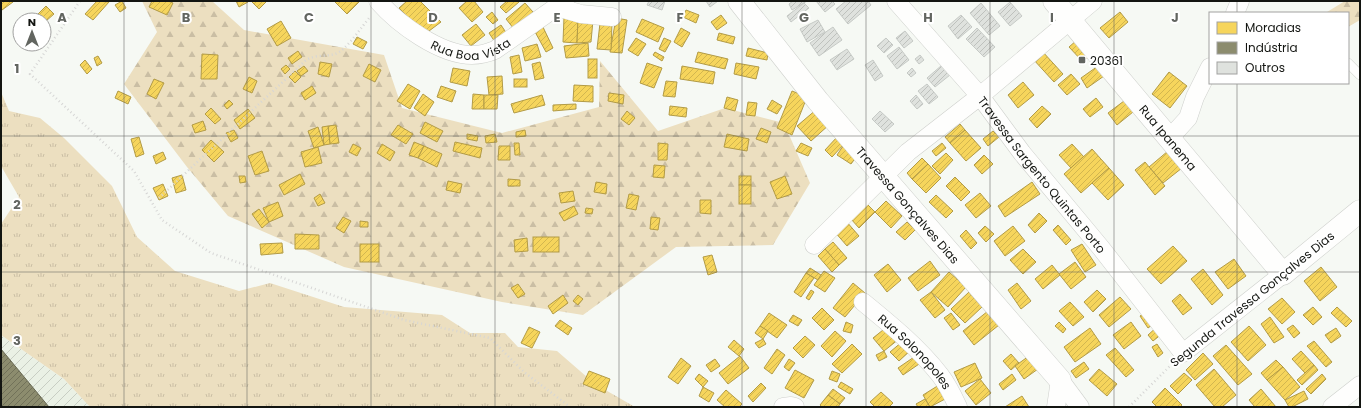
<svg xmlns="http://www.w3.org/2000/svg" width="1361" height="408" font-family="Poppins,sans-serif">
<defs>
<pattern id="industrial-furrows" width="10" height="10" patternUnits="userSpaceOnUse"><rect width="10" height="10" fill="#eaf1e5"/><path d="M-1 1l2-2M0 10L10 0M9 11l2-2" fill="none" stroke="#c8cec3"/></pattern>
<pattern id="grass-tufts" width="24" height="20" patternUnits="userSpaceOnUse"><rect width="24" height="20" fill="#ecdfc0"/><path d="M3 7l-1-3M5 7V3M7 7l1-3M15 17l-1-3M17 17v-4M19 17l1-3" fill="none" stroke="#cabea4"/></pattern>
<pattern id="forest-firs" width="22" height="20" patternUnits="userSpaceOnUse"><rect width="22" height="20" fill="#ecdfc0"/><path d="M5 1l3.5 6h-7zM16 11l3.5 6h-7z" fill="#cabea4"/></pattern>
<pattern id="homes-hatch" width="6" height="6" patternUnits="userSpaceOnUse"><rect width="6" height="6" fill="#f6d55c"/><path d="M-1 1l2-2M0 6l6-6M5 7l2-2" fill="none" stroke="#d2b64f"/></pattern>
<pattern id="industry-hatch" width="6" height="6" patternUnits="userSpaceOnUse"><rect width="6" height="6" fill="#8c8c6e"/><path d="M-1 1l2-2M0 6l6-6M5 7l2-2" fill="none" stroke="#717159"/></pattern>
<pattern id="building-hatch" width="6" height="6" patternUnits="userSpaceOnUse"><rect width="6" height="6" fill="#dfe2de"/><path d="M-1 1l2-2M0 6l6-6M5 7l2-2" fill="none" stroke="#bec1bd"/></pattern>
</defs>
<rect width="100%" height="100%" fill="#f6f9f4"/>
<path fill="url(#industrial-furrows)" d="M1,335l63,44 26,28h-89z"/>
<path fill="url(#grass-tufts)" d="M1,92l8,19 31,7 24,20 48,48 25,51 38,34 64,20 31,-8 74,24 98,8 28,18h35l13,14 39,4 38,33 40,23h-545l-26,-28 -63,-44v-111l18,-27 -18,-31z"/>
<g fill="url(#forest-firs)">
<path d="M142,1h70l32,29 140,25 18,53 100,25 97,-26 1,-46 58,70 67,-23 59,15 26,60 -37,62 -97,2 -93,68 -81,-13 -158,-35 -116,-51 -41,-49 -63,-83 33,-52z"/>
<path d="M1345,1h15v19l-12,7v-14h-20l-1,-1z"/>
</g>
<g fill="url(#homes-hatch)" stroke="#b29b46">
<path d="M1,1h11l1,1 -11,8 -1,-2z"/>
<path d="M97,1l12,1 -16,18 -8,-6z"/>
<path d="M122,1l4,7 -6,4 -5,-7z"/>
<path d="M152,1h16l5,2 -6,12 -18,-8z"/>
<path d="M236,1h11l1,1 -9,5z"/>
<path d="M253,1h14l-8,8 -7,-7z"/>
<path d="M334,1h26l-13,13z"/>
<path d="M407,1h13l21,21 -16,12 -26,-26z"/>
<path d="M467,1h7l9,11 -11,10 -13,-14z"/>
<path d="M507,1h12v1l-13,11 -6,-6z"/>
<path d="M525,3l8,9 -19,17 -8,-10z"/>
<path d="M46,6l8,8 -8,7 -8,-7z"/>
<path d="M686,10l13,5 -3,8 -13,-6z"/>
<path d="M492,12l6,8 -5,4 -7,-7z"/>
<path d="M1120,12l8,10 -19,16 -9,-10z"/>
<path d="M721,15l6,8 -10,7 -6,-8z"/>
<path d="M564,17l14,1 -1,25 -14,-1z"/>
<path d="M578,18l15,2 -2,22 -14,1z"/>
<path d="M616,18l11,2 -5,33 -12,-1z"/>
<path d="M642,19l22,9 -6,14 -22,-10z"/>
<path d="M281,21l10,17 -14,8 -10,-17z"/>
<path d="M600,23h12l-1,27 -14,-1z"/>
<path d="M476,24l9,11 -14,11 -9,-11z"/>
<path d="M501,25l6,9 -12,8 -6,-9z"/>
<path d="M542,25l11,23 -7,4 -12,-22z"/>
<path d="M681,28l9,5 -8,14 -8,-5z"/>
<path d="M719,33l16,4 -2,7 -16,-4z"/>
<path d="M357,37l10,5 -4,7 -10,-5z"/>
<path d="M636,38l10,6 -8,12 -10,-6z"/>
<path d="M664,38l7,3 -6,11 -6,-3z"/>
<path d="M1077,40l14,14 -8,8 -14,-15z"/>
<path d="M588,43l1,13 -23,2 -2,-12z"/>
<path d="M537,44l4,13 -16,4 -3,-13z"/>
<path d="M748,48l20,5 -1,7 -21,-4z"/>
<path d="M298,51l4,6 -10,7 -4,-6z"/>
<path d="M1042,51l21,23 -9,8 -21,-23z"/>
<path d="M655,52l9,5 -2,4 -9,-6z"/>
<path d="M698,52l30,7 -3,10 -30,-7z"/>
<path d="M202,54l16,1 -1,24h-16z"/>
<path d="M519,55l3,17 -9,2 -3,-17z"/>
<path d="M98,56l4,7 -5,3 -3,-8z"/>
<rect x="588" y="59" width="9" height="19"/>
<path d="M85,60l7,9 -5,5 -7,-9z"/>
<path d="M320,62l12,2 -3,13 -11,-3z"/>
<path d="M540,62l4,16 -9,2 -3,-16z"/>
<path d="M647,63l15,5 -8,20 -14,-5z"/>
<path d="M736,63l23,4 -3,12 -22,-5z"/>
<path d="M369,64l12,6 -6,12 -12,-6z"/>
<path d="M286,65l4,4 -5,5 -4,-5z"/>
<path d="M304,66l4,5 -7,5 -4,-5z"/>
<path d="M682,66l33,6 -2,12 -33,-5z"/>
<path d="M1098,66l6,10 -17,12 -6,-10z"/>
<path d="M453,68l17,3 -3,15 -17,-4z"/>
<path d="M295,71l6,6 -6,6 -6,-6z"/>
<path d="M1169,72l18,14 -17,22 -18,-14z"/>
<path d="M1071,74l9,10 -13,11 -9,-10z"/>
<path d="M502,76l1,18 -14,1 -2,-18z"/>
<path d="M249,77l8,4 -5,12 -9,-4z"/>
<path d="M154,79l10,4 -8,16 -9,-5z"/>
<rect x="514" y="79" width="13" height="8"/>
<path d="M666,81l11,1 -2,15 -12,-1z"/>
<path d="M1023,82l11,13 -16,13 -10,-13z"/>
<path d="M408,84l12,7 -10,18 -13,-8z"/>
<path d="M574,85l19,1v16l-20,-1z"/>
<path d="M312,86l4,7 -11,7 -4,-7z"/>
<path d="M441,86l15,5 -4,11 -15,-5z"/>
<path d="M118,91l13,6 -3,7 -13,-6z"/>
<path d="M792,91l15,6 -15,38 -15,-7z"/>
<path d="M609,93l15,2 -1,9 -15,-3z"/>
<path d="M423,94l11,8 -9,14 -11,-8z"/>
<path d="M473,94l11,1v14h-12z"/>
<path d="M484,95h14l-1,14h-13z"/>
<path d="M542,95l3,10 -31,8 -3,-9z"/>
<path d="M727,97l11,3 -3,11 -11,-3z"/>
<path d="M1096,98l7,9 -13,10 -7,-8z"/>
<path d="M229,100l4,4 -6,5 -3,-4z"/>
<path d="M772,100l10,6 -5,8 -10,-5z"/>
<path d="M1124,101l9,11 -16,13 -9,-12z"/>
<path d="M748,102l9,1 -2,13 -9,-1z"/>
<path d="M576,104v5l-23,2v-6z"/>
<path d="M670,106l17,2 -1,9 -17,-2z"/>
<path d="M1042,106l9,8 -14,14 -8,-9z"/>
<path d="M211,108l10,11 -6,5 -10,-10z"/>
<path d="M248,109l7,9 -15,11 -6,-9z"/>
<path d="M817,109l13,15 -19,17 -14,-15z"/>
<path d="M627,111l8,7 -6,7 -8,-6z"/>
<path d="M203,121l3,9 -11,3 -3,-8z"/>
<path d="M425,122l18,9 -6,11 -17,-9z"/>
<path d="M960,124l5,6 -15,13 -5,-6z"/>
<path d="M336,125l3,18 -9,1 -2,-18z"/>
<path d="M398,125l15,9 -7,10 -15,-9z"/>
<path d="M328,126l2,18 -6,1 -2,-18z"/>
<path d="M318,127l6,18 -10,3 -6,-17z"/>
<path d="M761,128l10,4 -4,11 -11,-4z"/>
<path d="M234,130l4,8 -7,4 -5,-9z"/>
<path d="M525,130l1,6 -10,1v-5z"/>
<path d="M965,130l16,18 -15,13 -16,-18z"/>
<path d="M993,131l6,6 -11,9 -5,-7z"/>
<path d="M467,134l11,2 -1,5 -10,-2z"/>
<path d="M495,134l2,8 -11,1 -1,-7z"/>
<path d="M727,134l22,5 -2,12 -23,-4z"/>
<path d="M838,136l7,7 -13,14 -7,-7z"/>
<path d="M139,137l5,17 -8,3 -5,-18z"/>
<path d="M211,140l13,12 -10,10 -12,-12z"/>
<path d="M414,142l10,4 -6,12 -9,-3z"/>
<path d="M455,142l27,6 -2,10 -27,-7z"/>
<path d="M514,143h5l1,12h-5z"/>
<path d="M658,143l10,1 -1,16h-9z"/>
<path d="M801,143l11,5 -4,8 -12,-5z"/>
<path d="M845,143l15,9 -9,12 -14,-9z"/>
<path d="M942,143l4,5 -10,8 -4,-5z"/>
<path d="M353,144l8,4 -4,8 -8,-4z"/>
<path d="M382,144l13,8 -5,9 -13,-8z"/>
<path d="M1072,144l12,13 -13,11 -12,-13z"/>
<path d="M424,146l18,8 -5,13 -19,-9z"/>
<path d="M499,146h11v14h-12z"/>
<path d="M318,147l4,16 -17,4 -4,-15z"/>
<path d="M1092,149l17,19 -28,25 -17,-19z"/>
<path d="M262,151l7,20 -14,4 -7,-19z"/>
<path d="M1168,151l14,17 -19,15 -14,-16z"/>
<path d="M163,152l3,7 -10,5 -3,-8z"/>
<path d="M946,153l7,7 -13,14 -8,-8z"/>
<path d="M984,155l9,9 -11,10 -8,-9z"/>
<path d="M922,158l6,6 -16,15 -5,-6z"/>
<path d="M1145,162l20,24 -10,9 -20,-25z"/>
<path d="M928,164l13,14 -15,15 -14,-14z"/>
<path d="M654,165l11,1 -1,12 -11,-1z"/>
<path d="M1109,168l15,17 -16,15 -16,-17z"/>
<path d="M300,174l5,10 -21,11 -5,-10z"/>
<path d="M182,175l4,15 -10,3 -4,-15z"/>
<path d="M239,176h6l1,6 -6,1z"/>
<rect x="739" y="176" width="12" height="9"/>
<path d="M785,176l7,18 -15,5 -7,-17z"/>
<path d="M955,177l15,15 -9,9 -15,-15z"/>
<path d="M508,179l12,1v6h-12z"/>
<path d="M448,181l14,3 -2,9 -14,-3z"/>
<path d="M596,182l11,2 -1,10 -12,-2z"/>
<path d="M1032,182l8,12 -35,23 -7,-11z"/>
<path d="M163,184l5,12 -9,4 -6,-12z"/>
<rect x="739" y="185" width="12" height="19"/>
<path d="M573,191l2,10 -14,2 -2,-10z"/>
<path d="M980,193l11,13 -15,12 -11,-13z"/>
<path d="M320,194l5,9 -7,3 -4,-8z"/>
<path d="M629,194l10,2 -3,14 -10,-2z"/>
<path d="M936,195l17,16 -7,7 -17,-16z"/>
<path d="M700,200h11v14l-11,-1z"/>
<path d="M886,201l16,15 -11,12 -16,-16z"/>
<path d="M278,202l5,14 -14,6 -6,-14z"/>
<path d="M866,203l9,9 -16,16 -8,-9z"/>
<path d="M574,206l4,8 -14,7 -5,-8z"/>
<path d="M586,208l7,1 -1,5 -7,-1z"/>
<path d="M259,209l10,13 -7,6 -10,-14z"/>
<path d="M1039,213l8,8 -12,12 -7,-8z"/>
<path d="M343,217l8,4 -7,12 -8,-5z"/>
<path d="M651,217l9,1 -2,12 -8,-1z"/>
<path d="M360,221l8,1v5h-8z"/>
<path d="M846,221l13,15 -12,10 -13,-15z"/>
<path d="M907,222l8,8 -10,10 -9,-8z"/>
<path d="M1058,225l13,15 -5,5 -13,-15z"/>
<path d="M985,226l9,8 -8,8 -8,-9z"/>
<path d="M1013,226l12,15 -20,15 -11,-15z"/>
<path d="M966,230l11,13 -6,6 -11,-13z"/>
<path d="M295,234l24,1v14h-24z"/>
<rect x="533" y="237" width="26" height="15"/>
<path d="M527,238l1,13 -13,1 -1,-12z"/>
<path d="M833,242l14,16 -8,7 -14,-16z"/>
<path d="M282,243l1,10 -22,2 -1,-11z"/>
<rect x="360" y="244" width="19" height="18"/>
<path d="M1082,244l14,21 -11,7 -14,-22z"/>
<path d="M1173,246l14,15 -26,23 -14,-15z"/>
<path d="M825,249l14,16 -7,7 -14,-16z"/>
<path d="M1023,249l13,13 -13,12 -13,-14z"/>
<path d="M712,255l5,17 -9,3 -5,-18z"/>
<path d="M1234,259l12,17 -18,13 -13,-17z"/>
<path d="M930,261l10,14 -22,16 -10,-13z"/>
<path d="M1075,262l11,15 -15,12 -12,-15z"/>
<path d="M888,264l13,16 -14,12 -13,-17z"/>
<path d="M1052,265l8,10 -17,14 -8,-10z"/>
<path d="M1321,267l16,20 -17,14 -16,-20z"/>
<path d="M810,268l11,7 -3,5 -12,-7z"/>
<path d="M1203,269l20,26 -11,10 -21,-26z"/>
<path d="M824,271l11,7 -10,14 -11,-7z"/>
<path d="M949,272l17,15 -18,20 -17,-15z"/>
<path d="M806,273l8,5 -13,19 -7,-5z"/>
<path d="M853,283l12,10 -20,24 -12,-9z"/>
<path d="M1017,283l14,18 -10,8 -13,-19z"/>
<path d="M518,284l7,10 -7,4 -7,-10z"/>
<path d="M811,290l3,2 -5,8 -3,-2z"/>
<path d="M1097,290l9,9 -13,13 -9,-10z"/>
<path d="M931,292l14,18 -10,8 -15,-18z"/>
<path d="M969,292l13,15 -17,16 -14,-14z"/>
<path d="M1180,294l12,14 -9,7 -11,-14z"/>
<path d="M563,295l5,8 -15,11 -5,-8z"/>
<path d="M578,295l5,4 -5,6 -5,-4z"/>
<path d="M1120,297l11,12 -22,18 -10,-12z"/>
<path d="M1282,298l13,14 -13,12 -14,-15z"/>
<path d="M1070,302l14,15 -11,9 -14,-15z"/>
<path d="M1313,307l9,10 -9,8 -10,-10z"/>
<path d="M1337,307l15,14 -6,6 -15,-14z"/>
<path d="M822,308l12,12 -10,10 -12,-12z"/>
<path d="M988,311l11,14 -25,20 -11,-14z"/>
<path d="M1147,311l8,12 -7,5 -8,-12z"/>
<path d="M769,313l18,12 -10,13 -17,-12z"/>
<path d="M951,313l9,12 -7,5 -9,-12z"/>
<path d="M793,315l9,5 -4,6 -9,-5z"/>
<path d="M1270,317l14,20 -10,6 -13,-19z"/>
<path d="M560,320l12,8 -4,7 -13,-9z"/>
<path d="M846,322l7,3 -2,8 -8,-2z"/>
<path d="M1059,322l7,7 -3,4 -8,-7z"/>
<path d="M1131,322l10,14 -17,13 -11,-14z"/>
<path d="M1293,325l7,8 -6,5 -7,-9z"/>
<path d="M760,326l8,5 -5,8 -8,-6z"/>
<path d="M888,326l11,13 -15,12 -11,-13z"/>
<path d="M1158,326l5,7 -10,8 -5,-6z"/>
<path d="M1249,326l17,19 -18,16 -17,-19z"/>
<path d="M529,327l11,5 -8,16 -11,-5z"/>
<path d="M1090,328l11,16 -26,18 -11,-15z"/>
<path d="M1336,328l5,8 -10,7 -6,-8z"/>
<path d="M835,331l11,10 -14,16 -11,-11z"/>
<path d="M805,336l10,9 -12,13 -10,-10z"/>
<path d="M763,339l3,5 -7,4 -4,-5z"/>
<path d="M734,340l10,9 -5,7 -11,-9z"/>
<path d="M903,341l8,9 -12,11 -9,-9z"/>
<path d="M1314,341l18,21 -6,5 -19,-21z"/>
<path d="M852,344l10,10 -20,19 -10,-9z"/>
<path d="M1157,344l6,9 -5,4 -6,-10z"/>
<path d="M1226,345l26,29 -14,11 -25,-29z"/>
<path d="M1115,348l19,22 -8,7 -20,-22z"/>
<path d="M777,349l8,6 -13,19 -8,-6z"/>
<path d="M884,351l3,6 -8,4 -3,-6z"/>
<path d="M1301,351l13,14 -9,8 -13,-14z"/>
<path d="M1203,353l10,11 -18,16 -9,-10z"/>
<path d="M1011,354l8,9 -8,7 -8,-9z"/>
<path d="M917,355l5,7 -19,13 -5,-7z"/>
<path d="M740,356l9,12 -21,16 -9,-11z"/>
<path d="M1029,356l9,13 -14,10 -9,-13z"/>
<path d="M681,358l10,8 -13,18 -10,-7z"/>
<path d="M715,359l5,7 -9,6 -5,-7z"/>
<path d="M789,359l6,4 -6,8 -5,-4z"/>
<path d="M1276,360l7,7 -16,13 -6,-7z"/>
<path d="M1084,362l5,7 -13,9 -5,-7z"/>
<path d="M975,363l7,15 -21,9 -7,-15z"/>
<path d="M1314,365l4,5 -16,15 -5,-5z"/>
<path d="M1283,367l17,20 -15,13 -18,-20z"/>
<path d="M1099,369l18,15 -10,12 -18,-16z"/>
<path d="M1214,369l22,26 -14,12h-7l-19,-22z"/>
<path d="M795,370l19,10 -10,18 -19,-10z"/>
<path d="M589,371l21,8 -5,14 -22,-9z"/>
<path d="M832,371l8,3 -3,8 -8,-3z"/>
<path d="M1184,373l8,7 -14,14 -8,-8z"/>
<path d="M699,374l9,7 -5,6 -8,-8z"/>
<path d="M1012,374l4,6 -13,10 -4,-6z"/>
<path d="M1322,374l4,5 -15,15 -5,-5z"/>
<path d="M980,379l11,14 -15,12 -11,-14z"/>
<path d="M841,382l12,7 -3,5 -12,-7z"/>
<path d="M761,383l5,5 -13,14 -5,-6z"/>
<path d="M939,385l8,13 -17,9 -7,-12z"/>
<path d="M703,387l11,6 -5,9 -10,-6z"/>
<path d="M1165,388l17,17 -2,2h-23l-5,-5z"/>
<path d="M833,389l12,9 -5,6 -12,-9z"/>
<path d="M1261,389l15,18h-21l-6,-7z"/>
<path d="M726,390l16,14 -3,3h-14l-8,-7z"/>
<path d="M1304,391l4,8 -16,8h-3l-4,-7z"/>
<path d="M881,392l12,11 -4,4h-14l-5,-5z"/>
<path d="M828,395l12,9 -2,3h-16l-2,-2z"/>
<path d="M1022,396l7,11h-24z"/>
<path d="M925,399l5,8h-12l-2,-3z"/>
</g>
<path fill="url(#industry-hatch)" stroke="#686852" d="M1,349l48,58h-48z"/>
<g fill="url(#building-hatch)" stroke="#c6cac6">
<path d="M649,1h16l-3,9 -15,-5z"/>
<path d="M706,1h12l-8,6z"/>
<path d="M793,1h14l-15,9 -3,-6z"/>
<path d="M816,1h16l3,3 -10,8z"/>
<path d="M846,1h22l3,4 -23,19 -12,-15z"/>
<path d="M1010,2l12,14 -12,10 -12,-14z"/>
<path d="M804,3l5,5 -18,14 -4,-6z"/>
<path d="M981,3l19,23 -11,9 -19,-22z"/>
<path d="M961,15l11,12 -14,12 -10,-13z"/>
<path d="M818,20l7,12 -18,10 -7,-13z"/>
<path d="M833,27l9,13 -23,16 -9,-13z"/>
<path d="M977,28l18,19 -11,10 -18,-18z"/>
<path d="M905,31l8,10 -9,7 -8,-10z"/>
<path d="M886,38l7,7 -9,8 -7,-7z"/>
<path d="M899,47l10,13 -12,9 -10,-13z"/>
<path d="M847,49l7,10 -17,11 -7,-10z"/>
<path d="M920,55l4,5 -5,4 -4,-5z"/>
<path d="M873,60l10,16 -8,5 -10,-16z"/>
<path d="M942,65l8,10 -15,12 -8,-9z"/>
<path d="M912,68l4,5 -5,4 -4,-4z"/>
<path d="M927,84l11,13 -9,7 -11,-13z"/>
<path d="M916,95l7,9 -6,5 -7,-8z"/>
<path d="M880,111l14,13 -9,8 -13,-13z"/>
</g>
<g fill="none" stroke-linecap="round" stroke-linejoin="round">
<defs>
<path id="service" d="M1348,63l12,12"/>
<g id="minor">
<path id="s1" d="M378,1c20,23 62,54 94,54 8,0 16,-2 23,-5l70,-49"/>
<path id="s2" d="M896,1l84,95 42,57 79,95 82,105 100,-79"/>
<path d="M557,7l24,7 31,3"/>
<path d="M1235,13l5,-12"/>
<path d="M1169,139l19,-21 7,-21 15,-30"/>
<path d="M814,245l94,-93 72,-56 113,-95"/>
<path id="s3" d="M863,302c27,22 55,45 77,73 7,9 13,21 18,32"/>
<path d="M1060,380l20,27"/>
<path d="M783,407l8,-1 4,1"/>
<path d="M1056,407l4,-27"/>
<path d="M1332,407l28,-22"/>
</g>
<g id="tertiary">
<path id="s4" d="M739,1l79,100 242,279"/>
<path id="s5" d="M1054,1l229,273 77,-63"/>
</g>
</defs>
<use href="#service" stroke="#ced0cc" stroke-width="10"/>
<use href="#minor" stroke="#ced0cc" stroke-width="19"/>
<use href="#tertiary" stroke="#ced0cc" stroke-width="23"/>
<g stroke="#d6d6d5" stroke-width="2.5" stroke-dasharray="1 3" stroke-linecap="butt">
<path d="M80,1l-50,73 104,97 28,49 49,33 193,67 86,18 34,34 46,35"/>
<path d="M159,198l146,-137c9,-7 20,-4 30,-7 11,-3 27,-28 35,-37"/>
<path d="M1129,407l42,-42"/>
</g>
<use href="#service" stroke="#fefefd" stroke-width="9"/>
<use href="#minor" stroke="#fefefd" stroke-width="18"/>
<use href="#tertiary" stroke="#fefefd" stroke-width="22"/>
</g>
<path fill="none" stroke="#626560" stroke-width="1" stroke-opacity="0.55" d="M124,1v406M247,1v406M371,1v406M495,1v406M619,1v406M742,1v406M866,1v406M990,1v406M1114,1v406M1237,1v12M1237,83v324M1,136h1359M1,272h1359"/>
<rect fill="#626560" stroke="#fff" stroke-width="1.5" x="1078" y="56" width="8" height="8" rx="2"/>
<g text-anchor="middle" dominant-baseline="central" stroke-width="4" stroke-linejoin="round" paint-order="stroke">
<g font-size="12" fill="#131511" stroke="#fff">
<text stroke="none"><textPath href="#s1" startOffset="110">Rua Boa Vista</textPath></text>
<text stroke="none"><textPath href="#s5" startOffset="178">Rua Ipanema</textPath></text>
<text stroke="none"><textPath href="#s2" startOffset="227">Travessa Sargento Quintas Porto</textPath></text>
<text stroke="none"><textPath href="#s4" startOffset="265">Travessa Gonçalves Dias</textPath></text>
<text transform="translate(1252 299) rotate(-39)">Segunda Travessa Gonçalves Dias</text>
<text stroke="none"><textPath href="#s3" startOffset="72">Rua Solonopoles</textPath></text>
</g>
<g font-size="12" fill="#131511" stroke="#fff" text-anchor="start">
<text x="1090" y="60">20361</text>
</g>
</g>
<g font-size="13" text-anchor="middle" font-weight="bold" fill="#626560" stroke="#fff" stroke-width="4" stroke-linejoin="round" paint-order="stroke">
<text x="62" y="22">A</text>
<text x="186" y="22">B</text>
<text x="309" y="22">C</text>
<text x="433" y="22">D</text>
<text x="557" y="22">E</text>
<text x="680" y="22">F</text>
<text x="804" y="22">G</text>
<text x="928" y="22">H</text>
<text x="1052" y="22">I</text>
<text x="1175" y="22">J</text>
<text x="17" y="73">1</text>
<text x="17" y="209">2</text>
<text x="17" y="345">3</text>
</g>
<rect width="1361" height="408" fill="none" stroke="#131511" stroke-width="4"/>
<rect x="1209" y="12" width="140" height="72" fill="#ffffff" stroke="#a1a1a0"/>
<rect x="1217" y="22" width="20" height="12" fill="#f6d55c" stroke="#a1a1a0"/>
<text x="1245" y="32" font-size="12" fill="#131511">Moradias</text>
<rect x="1217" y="42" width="20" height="12" fill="#8c8c6e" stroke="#a1a1a0"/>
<text x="1245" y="52" font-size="12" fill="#131511">Indústria</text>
<rect x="1217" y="62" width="20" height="12" fill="#dfe2de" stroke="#a1a1a0"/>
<text x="1245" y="72" font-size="12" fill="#131511">Outros</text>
<g transform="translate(32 32)"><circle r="19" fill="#ffffff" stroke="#a1a1a0"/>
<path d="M0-3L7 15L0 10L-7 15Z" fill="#626560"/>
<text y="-6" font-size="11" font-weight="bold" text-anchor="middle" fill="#131511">N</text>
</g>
</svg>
